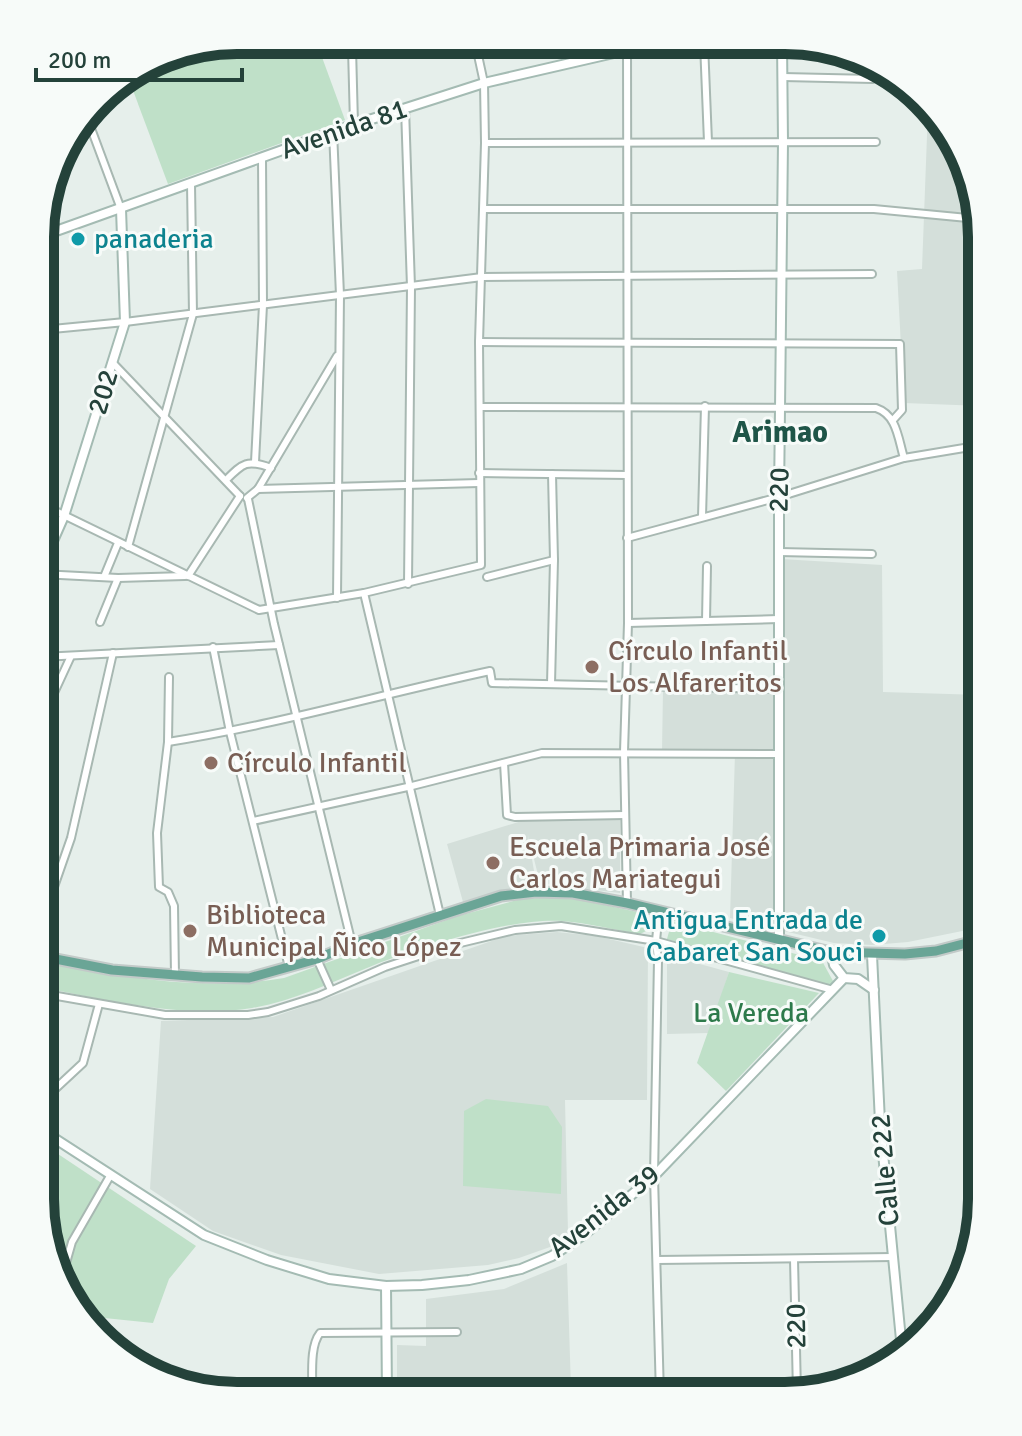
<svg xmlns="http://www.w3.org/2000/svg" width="1022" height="1436" font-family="Signika,sans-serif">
<rect width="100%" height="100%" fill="#e6efeb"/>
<g fill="#d4dfda">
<path d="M928,109l34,41 20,86v170l-78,-3 -7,-132 25,-2z"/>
<path d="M781,559l101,6 1,127 99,3v232l-74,15 -36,3 -38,-2 -104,-25 5,-165 -73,-2 1,-61 121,1z"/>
<path d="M620,817v76l-80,-10 -12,-48 8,48 -73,19 -16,-58 78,-24z"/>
<path d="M557,932l39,4 52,12 -1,152h-82l3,133 -18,14 -31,11 -31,7 -109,9 -98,-19 -68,-24 -63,-42 11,-168 112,-4 233,-81z"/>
<path d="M667,955l62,17 -20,61 -42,1z"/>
<path d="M567,1263l4,126 -115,1 -1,5h-58v-50l29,1v-47l78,-10z"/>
</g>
<g fill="#bfe0c8">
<path d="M319,49l26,71 -177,64 -40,-107 45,-26z"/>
<path d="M566,897l81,17 4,9 -1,6 -10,5c-25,-4 -52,-11 -78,-13 -50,-4 -147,27 -195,47 -38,15 -73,33 -115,40 -67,11 -146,-8 -212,-21v-26c82,16 162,31 244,17l174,-62 63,-17z"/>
<path d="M672,921l150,40 11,20 -2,4 -164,-46z"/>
<path d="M729,972l90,21 -93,98 -29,-28z"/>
<path d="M486,1099l62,7 14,21 -1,67 -98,-8 1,-75z"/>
<path d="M40,1142l156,104 -27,33 -16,44 -68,-7 -25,-30 -20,-86z"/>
</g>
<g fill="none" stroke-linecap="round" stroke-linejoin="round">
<defs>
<g id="street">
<path d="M704,43l4,99"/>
<path d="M627,44l1,579 -4,129 3,151"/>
<path d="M352,48l2,76"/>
<path d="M783,77l90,2"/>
<path d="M405,108l6,179 -3,297"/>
<path d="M86,115l35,94"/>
<path d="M333,131l7,164 -3,303"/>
<path d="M485,143l391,-1"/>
<path d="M484,209h390l104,10"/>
<path d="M42,330l83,-8 357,-45 390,-3"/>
<path d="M479,342l421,2 2,66 -9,10"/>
<path d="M41,360l10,-31 -1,-96"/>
<path d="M112,362l128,134"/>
<path d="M481,407l395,1c21,7 22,30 28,50"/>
<path d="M255,462l8,-157 -1,-147"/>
<path d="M479,473l148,2"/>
<path d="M226,480c17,-17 21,-21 45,-12"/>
<path d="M258,489l221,-6"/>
<path d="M247,498l11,-9 79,-133"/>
<path d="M248,499l26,125 78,320"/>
<path d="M41,504l218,106 105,-17 117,-28 -2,-223 6,-199 -1,-60 -8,-37"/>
<path d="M702,517l3,-111"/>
<path d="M627,538l152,-41 125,-39 78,-13"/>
<path d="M128,547l65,-233 -2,-130"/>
<path d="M779,552l93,2"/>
<path d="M41,574l77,4 67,-2"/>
<path d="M188,576l52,-80"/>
<path d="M104,577l14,-34"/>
<path d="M487,577l67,-17"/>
<path d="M364,593l76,322"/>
<path d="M706,621l1,-55"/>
<path d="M100,622l18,-44"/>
<path d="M628,623l151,-4"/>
<path d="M213,647l17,85 59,235"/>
<path d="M41,657l238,-12"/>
<path d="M169,677l-1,65 -11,91 2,54 9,5 6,14 1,70"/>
<path d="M551,684l3,-124 -2,-86"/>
<path d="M41,721l30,-65"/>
<path d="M168,742c108,-17 214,-48 322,-71l2,12 287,6"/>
<path d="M504,763l3,52 8,2 110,-2"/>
<path d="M253,821l159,-35 130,-33 237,1"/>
<path d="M659,910l-3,31 2,19 -4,216 6,220"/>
<path d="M40,927l31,-89 42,-185"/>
<path d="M317,959l14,31"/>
<path d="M40,993l125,22h83l20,-3 51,-16 66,-29 67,-22 63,-15 46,-4 95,15 177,49"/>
<path d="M40,1103l43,-40 16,-59"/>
<path d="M794,1259l3,134"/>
<path d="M657,1260l236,-3"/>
<path d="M60,1284l12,-42 38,-66"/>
<path d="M312,1395c1,-18 -3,-48 8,-62l137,-1"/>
</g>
<g id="secondary">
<path d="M42,212l8,21"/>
<path d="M42,236l305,-109 137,-44 169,-39"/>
<path d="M41,568l23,-52 61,-194 -4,-113"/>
<path d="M779,939v-442l4,-355 -1,-100"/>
<path d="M831,952l3,13 10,13 14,1 16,11"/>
<path d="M872,955l8,167 22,228"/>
<path d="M40,1129l164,106 63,25 62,19 57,7 36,-1 47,-5 52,-11 31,-13 34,-23 68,-57 190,-198"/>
<path d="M386,1286l1,109"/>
</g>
<path id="primary" d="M40,956l72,14 90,7 47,1 68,-19 35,-15 149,-48 35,-4 37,1 54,10 204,49 74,2 31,-3 46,-12"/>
</defs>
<use href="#street" stroke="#a8b8b2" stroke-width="10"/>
<use href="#secondary" stroke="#a4bbb3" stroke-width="12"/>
<use href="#primary" stroke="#c2cac8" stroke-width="13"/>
<use href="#street" stroke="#fff" stroke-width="6"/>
<use href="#secondary" stroke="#fff" stroke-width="8"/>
<use href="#primary" stroke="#6aa596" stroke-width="9"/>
</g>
<g fill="#0f9aa8" stroke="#f7fbf9" stroke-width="3">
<circle cx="78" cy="239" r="8"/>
<circle cx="879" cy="936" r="8"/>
</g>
<g fill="#8d6e63" stroke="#f7fbf9" stroke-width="3">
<circle cx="592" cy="667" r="8"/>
<circle cx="211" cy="763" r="8"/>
<circle cx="493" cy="863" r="8"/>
<circle cx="190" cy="931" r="8"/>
</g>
<g text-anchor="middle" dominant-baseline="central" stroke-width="6" stroke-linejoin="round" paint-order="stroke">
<g font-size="28" fill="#24423a" stroke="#f7fbf9">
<text transform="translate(344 129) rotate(-19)">Avenida 81</text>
<text transform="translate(103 392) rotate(-73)">202</text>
<text transform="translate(779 490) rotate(-89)">220</text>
<text transform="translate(885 1170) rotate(-95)">Calle 222</text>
<text transform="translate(604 1211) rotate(-38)">Avenida 39</text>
<text transform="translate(796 1326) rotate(-91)">220</text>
</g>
<g font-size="28" fill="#0d838f" stroke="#f7fbf9" text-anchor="start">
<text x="94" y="239">panaderia</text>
<text x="863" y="920" text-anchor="end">Antigua Entrada de<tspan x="863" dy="32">Cabaret San Souci</tspan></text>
</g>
<g font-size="28" fill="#785e54" stroke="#f7fbf9" text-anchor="start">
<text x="608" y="651">Círculo Infantil<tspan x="608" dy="32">Los Alfareritos</tspan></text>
<text x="227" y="763">Círculo Infantil</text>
<text x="509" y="847">Escuela Primaria José<tspan x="509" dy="32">Carlos Mariategui</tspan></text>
<text x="206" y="915">Biblioteca<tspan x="206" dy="32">Municipal Ñico López</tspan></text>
</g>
<g font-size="28" fill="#2d7a4b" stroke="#f7fbf9">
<text x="751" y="1013">La Vereda</text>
</g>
<g font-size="30" font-weight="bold" fill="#1f5548" stroke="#f7fbf9">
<text x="780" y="432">Arimao</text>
</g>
</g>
<path d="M0 0H1022V1436H0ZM237 54H785A183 183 0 0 1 968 237V1199A183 183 0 0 1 785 1382H237A183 183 0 0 1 54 1199V237A183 183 0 0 1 237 54Z" fill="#f7fbf9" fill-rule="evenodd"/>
<path fill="none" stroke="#24423a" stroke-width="10" d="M237 54H785A183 183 0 0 1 968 237V1199A183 183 0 0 1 785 1382H237A183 183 0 0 1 54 1199V237A183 183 0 0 1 237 54Z"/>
<path d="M36 68v12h206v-12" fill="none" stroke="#24423a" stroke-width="4"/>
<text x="48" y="68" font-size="24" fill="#24423a" stroke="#f7fbf9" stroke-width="6" paint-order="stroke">200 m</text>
</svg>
